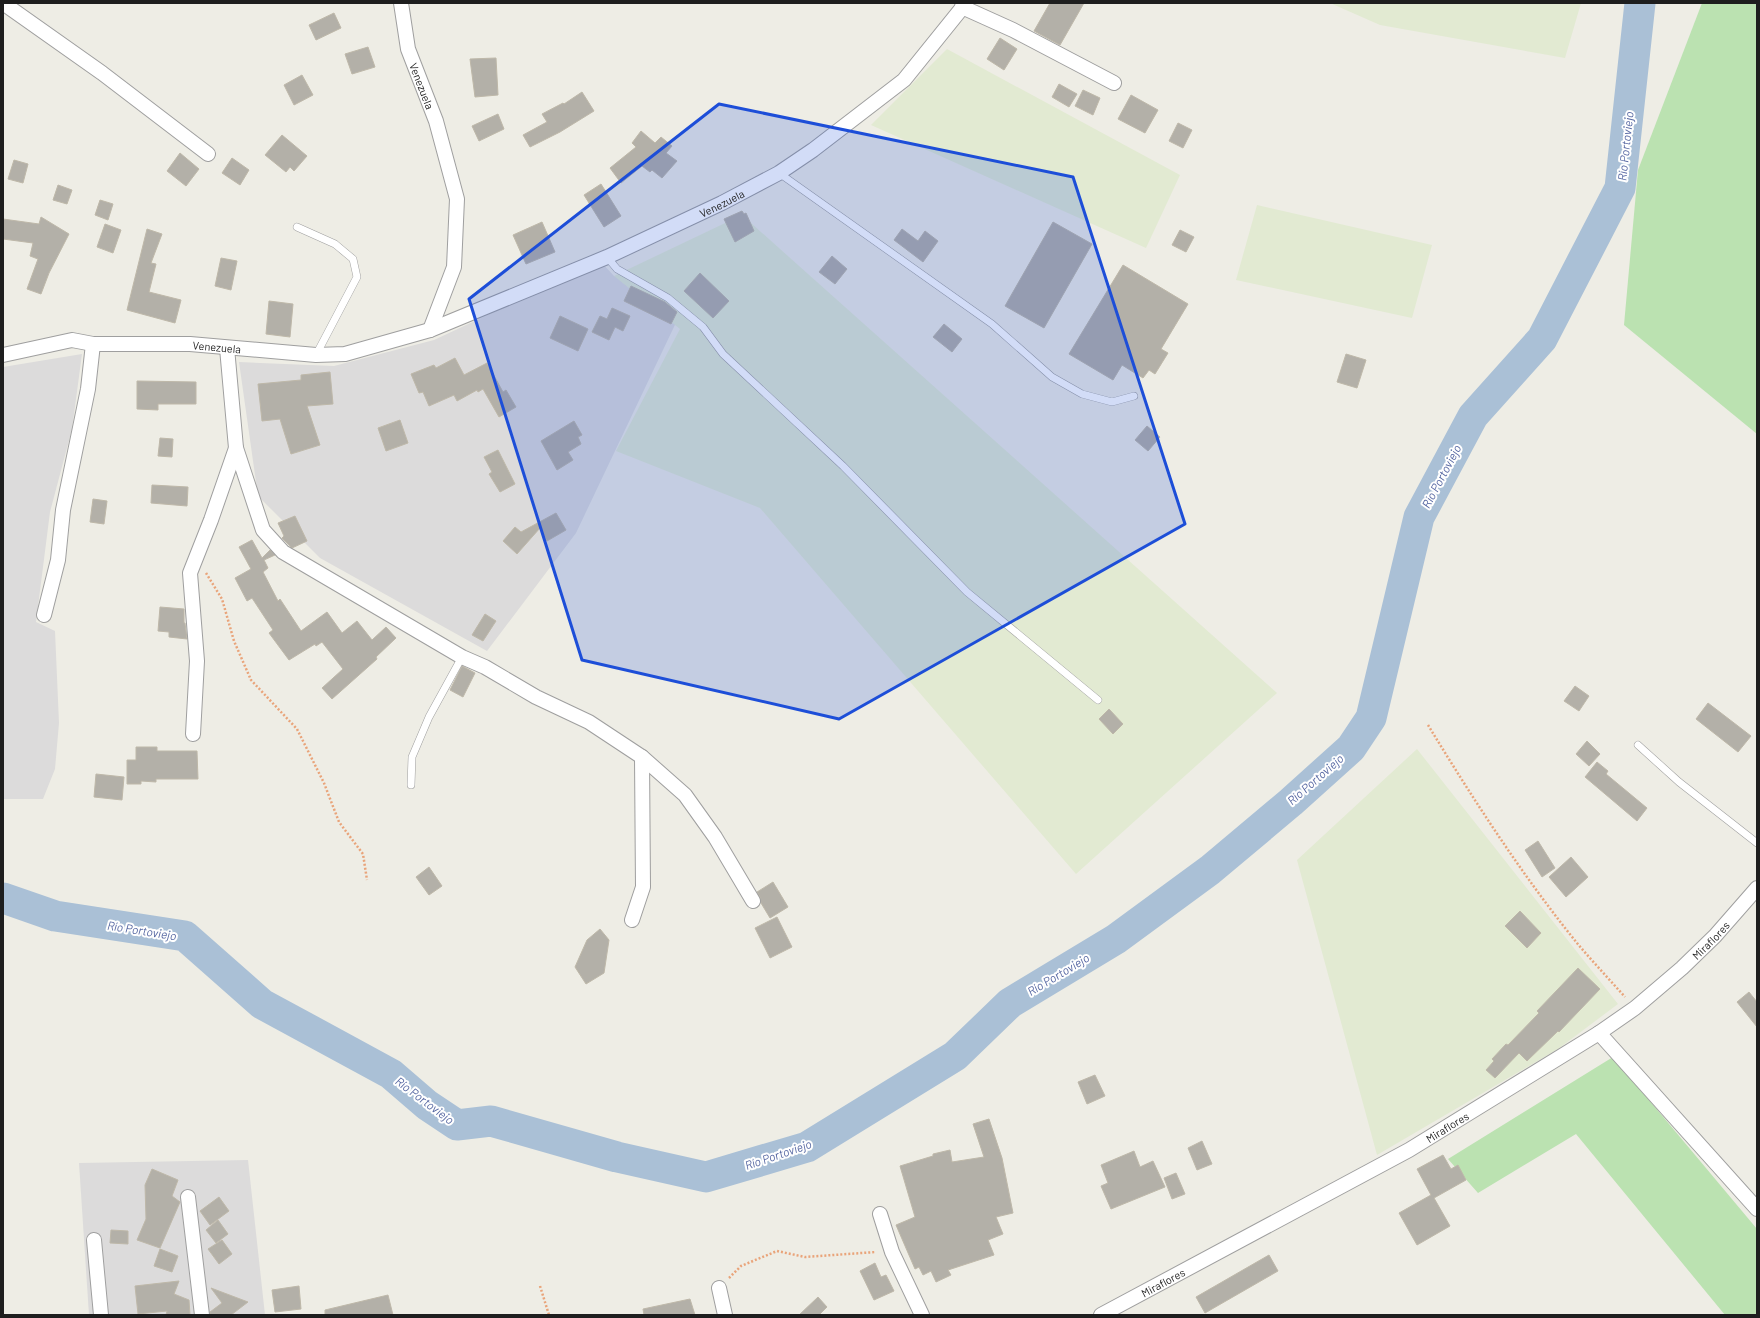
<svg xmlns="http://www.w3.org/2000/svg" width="1760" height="1318" font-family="Barlow,sans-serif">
<rect width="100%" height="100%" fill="#eeede5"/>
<g fill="#dcdbdb">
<path d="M601,262l13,14 15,4 53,30 -106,223 -89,118 -167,-93 -62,-62 -19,-134 95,4 100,-26z"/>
<path d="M82,354l-10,75 -22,83 -14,110 19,9 4,92 -4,46 -12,30h-40v-432z"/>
<path d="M248,1160l17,155h-176l-10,-152z"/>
</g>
<g fill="#e2ead2">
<path d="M1330,3h251l-16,55 -185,-33z"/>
<path d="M947,49l233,126 -34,73 -275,-123z"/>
<path d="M1257,205l175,40 -20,73 -176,-38z"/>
<path d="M742,215l535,478 -201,181 -316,-366 -144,-57 64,-122 -66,-53z"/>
<path d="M1417,749l201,255 -60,45 -181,106 -80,-295z"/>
</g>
<g fill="#bbe2b1">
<path d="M1702,3h55v431l-133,-109 14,-155z"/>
<path d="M1613,1057l144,172v86h-32l-149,-181 -98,59 -30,-34z"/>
</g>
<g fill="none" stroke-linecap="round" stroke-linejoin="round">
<path stroke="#aac0d6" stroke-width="31" d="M3,898l52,18 130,20 77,68 129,70 36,31 30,20 34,-4 126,36 89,20 101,-30 148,-91 55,-53 106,-64 94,-69 81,-68 60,-54 20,-30 48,-201 54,-101 69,-77 78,-151 20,-185"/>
</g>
<g fill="#b3b0a8" stroke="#beb8a9">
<path d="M1050,3h34l-24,42 -26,-14z"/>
<path d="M334,13l7,15 -25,12 -7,-15z"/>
<path d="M1000,38l17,11 -13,21 -17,-11z"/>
<path d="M368,47l7,20 -23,7 -7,-20z"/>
<path d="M496,58l2,37 -23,2 -5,-38z"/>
<path d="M302,75l11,20 -19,10 -10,-20z"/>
<path d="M1059,84l18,10 -8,13 -17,-10z"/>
<path d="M1083,90l17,8 -7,17 -18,-9z"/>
<path d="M582,92l12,19 -34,21 -30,15 -7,-12 24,-13 -5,-8 21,-11 1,1z"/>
<path d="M1131,95l27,15 -13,23 -27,-14z"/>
<path d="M498,114l6,15 -25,12 -7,-15z"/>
<path d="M1178,123l14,7 -9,18 -14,-7z"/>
<path d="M641,131l14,12 6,-6 11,9 -6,7 11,8 -15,17 -10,-8 -2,2 -8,-6 -21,17 -11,-15 26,-21 -4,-4z"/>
<path d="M282,135l25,21 -13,15 -4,-4 -4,5 -21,-17z"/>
<path d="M180,153l19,16 -13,17 -19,-15z"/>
<path d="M232,158l17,12 -9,15 -18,-12z"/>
<path d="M14,160l14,4 -5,19 -15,-4z"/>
<path d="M601,184l20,32 -17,11 -20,-32z"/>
<path d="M58,185l14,5 -5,14 -14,-4z"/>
<path d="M100,200l13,4 -5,16 -13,-5z"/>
<path d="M742,211l2,3 2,-1 8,18 -19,11 -11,-23z"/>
<path d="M41,217l28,17 -20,39 -8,21 -14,-5 11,-30 -8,-3 3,-13 -30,-4v-20l36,5z"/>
<path d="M542,222l13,30 -29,12 -13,-29z"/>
<path d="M1053,222l39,22 -48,84 -39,-22z"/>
<path d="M105,224l16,6 -8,23 -16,-6z"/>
<path d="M147,229l15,5 -11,29 5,1 -7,28 32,8 -6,23 -48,-13z"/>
<path d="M902,229l16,12 7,-10 13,10 -15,21 -29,-22z"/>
<path d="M1180,230l14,7 -8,15 -14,-7z"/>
<path d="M832,256l15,13 -12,15 -16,-12z"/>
<path d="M221,258l16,3 -6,29 -16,-4z"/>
<path d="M1123,265l65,39 -27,45 7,4 -13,21 -6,-4 -6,8 -21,-13 -9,15 -44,-26z"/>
<path d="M700,273l29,28 -16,17 -29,-27z"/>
<path d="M631,286l34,16 12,10 -6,12 -47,-23z"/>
<path d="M269,301l24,3 -3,33 -24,-3z"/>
<path d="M612,308l18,8 -7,15 -8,-4 -6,13 -17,-8 8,-16 7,3z"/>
<path d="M560,316l28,13 -10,22 -28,-13z"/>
<path d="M944,324l18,15 -10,13 -19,-15z"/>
<path d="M1346,354l20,6 -9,28 -20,-6z"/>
<path d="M455,358l9,17 23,-12 16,29 3,-2 10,17 -17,10 -16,-28 -5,3 -1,-2 -20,11 -3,-6 -25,11 -6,-14 -4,1 -8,-19 23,-9 2,3z"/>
<path d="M330,372l3,32 -26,2 13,39 -29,9 -11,-35 -18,2 -4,-37 43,-4v-5z"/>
<path d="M137,381l59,1v22h-38v6l-21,-1z"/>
<path d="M400,420l8,23 -22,8 -8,-23z"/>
<path d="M574,421l8,14 -4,2 3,7 -13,8 5,8 -16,10 -16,-29z"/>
<path d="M1147,426l13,11 -12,14 -13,-11z"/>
<path d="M160,438l13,1 -1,18 -14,-1z"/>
<path d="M498,450l17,34 -15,8 -11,-18 3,-2 -8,-15z"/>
<path d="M152,485l36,2 -1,19 -36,-3z"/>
<path d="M93,499l14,2 -3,23 -14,-2z"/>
<path d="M556,513l10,17 -19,11 -7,-13 -23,26 -14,-13 12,-14 6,5z"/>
<path d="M295,516l12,25 -15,7 -10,-10 2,-2 -6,-13z"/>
<path d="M252,540l10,18 8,-8 5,5 -11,5 4,8 -5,4 15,29 2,-2 21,32 26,-19 15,21 15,-12 15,19 14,-13 10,11 -20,19 1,2 -45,40 -10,-11 21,-19 -21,-27 -6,4 -1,-2 -26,16 -20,-27 4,-3 -21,-32 -5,3 -12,-23 16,-9 -12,-22z"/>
<path d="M160,607l24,2v14h1l2,16 -18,-2v-5l-11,-1z"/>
<path d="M485,614l11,7 -13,20 -11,-6z"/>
<path d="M462,666l13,7 -12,24 -13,-7z"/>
<path d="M1575,686l14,10 -10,15 -15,-10z"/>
<path d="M1708,703l43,33 -13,16 -42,-33z"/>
<path d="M1109,709l14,15 -10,10 -14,-15z"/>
<path d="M1587,741l13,13 -11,12 -13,-12z"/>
<path d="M136,747h21v4h40l1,28h-42v3l-15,-1v3h-14v-24h9z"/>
<path d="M1597,762l11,9 -2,3 41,34 -10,13 -52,-44z"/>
<path d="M96,774l28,3 -2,23 -28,-3z"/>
<path d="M1538,841l17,27 -13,9 -17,-27z"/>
<path d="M1571,857l17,20 -22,20 -17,-20z"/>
<path d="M429,867l13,19 -13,9 -13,-18z"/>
<path d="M773,882l15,25 -18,11 -9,-15 -1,-6 -3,-5z"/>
<path d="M1520,911l21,22 -14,15 -22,-22z"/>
<path d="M777,917l15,30 -22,11 -15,-30z"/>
<path d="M600,929l9,11 -5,33 -18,11 -11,-17 12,-27z"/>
<path d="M1578,968l22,21 -41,43 -1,-1 -31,30 -8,-8 -24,25 -9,-8 8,-9 -2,-2 14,-15 2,1 31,-32 -2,-2z"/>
<path d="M1749,992l8,10v25l-20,-25z"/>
<path d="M1095,1075l10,21 -18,8 -9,-22z"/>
<path d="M989,1119l13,39 11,55 -17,4 7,17 -15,6 6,15 -46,15 3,5 -15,7 -5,-11 -8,4 -4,-8 -4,2 -19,-44 19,-8 -15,-51 33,-10v-2l17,-4 2,12 32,-5 -11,-33z"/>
<path d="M1202,1141l10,23 -15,6 -9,-22z"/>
<path d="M1134,1151l6,16 13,-6 12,26 -54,22 -10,-23 7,-3 -7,-18z"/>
<path d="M1443,1155l8,14 7,-4 8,15 -32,18 16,28 -33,19 -18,-32 32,-18 -14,-26z"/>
<path d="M152,1169l26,11 -6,16 8,6 -20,46 -23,-8 9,-21 -1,-34z"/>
<path d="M1176,1173l9,21 -13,5 -8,-21z"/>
<path d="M219,1197l10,14 -19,14 -10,-14z"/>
<path d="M218,1220l10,14 -12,9 -10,-13z"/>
<path d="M111,1230l17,1v13l-18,-1z"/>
<path d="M222,1240l10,14 -13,10 -11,-15z"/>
<path d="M160,1249l18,7 -6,16 -18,-6z"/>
<path d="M1269,1255l9,16 -73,42 -9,-16z"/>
<path d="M875,1263l6,14 5,-2 8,16 -20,9 -14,-29z"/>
<path d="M179,1281l-5,13 15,6 1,15h-24l1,-4 -29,3 -3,-28z"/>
<path d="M299,1286l2,23 -26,3 -3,-22z"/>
<path d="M211,1288l37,14 -17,13h-21v-3l12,-9z"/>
<path d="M388,1295l5,20h-68v-5z"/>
<path d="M818,1297l9,10 -8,8h-20z"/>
<path d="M690,1299l5,16h-51l-1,-6z"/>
</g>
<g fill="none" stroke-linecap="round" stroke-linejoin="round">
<defs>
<g id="lane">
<path d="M779,173l213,151 60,53 30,17 30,8 22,-6"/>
<path d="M297,227l38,17 18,15 4,18 -41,78"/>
<path d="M607,257l10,12 51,29 35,29 20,27 120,112 124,126 131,108"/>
<path d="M1638,745l41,37 78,61"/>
<path d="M411,785l1,-28 17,-40 33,-60"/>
</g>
<g id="street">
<path d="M3,3l99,70 106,81"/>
<path id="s1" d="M401,3l7,46 28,72 21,78 -3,68 -24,63"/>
<path d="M962,7l51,23 101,53"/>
<path d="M227,348l9,100 27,82 20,22 179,105 23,10 51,30 53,25 53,35 43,38 30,42 38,64"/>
<path id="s2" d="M3,355l69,-15 21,4h97l126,11 29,-1 85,-24 177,-73 115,-54 57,-30 34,-23 91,-70 62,-77"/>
<path d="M44,615l14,-55 5,-50 25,-121 5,-45"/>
<path d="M193,734l4,-73 -7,-88 21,-53 25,-72"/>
<path d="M632,920l11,-33 -1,-130"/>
<path d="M1599,1033l158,176"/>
<path d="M188,1197l14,118"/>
<path d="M880,1214l12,38 30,63"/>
<path d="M94,1240l7,75"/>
<path d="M719,1288l6,27"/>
<path id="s3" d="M1101,1315l308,-165 190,-117 36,-25 47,-40 33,-32 42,-48"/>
</g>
</defs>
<use href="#lane" stroke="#9f9f9f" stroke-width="8"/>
<use href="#street" stroke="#9f9f9f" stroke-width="16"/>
<g stroke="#e9a47a" stroke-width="2.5" stroke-dasharray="2 2" stroke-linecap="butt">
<path d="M206,573l16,26 12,42 17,39 46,49 27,54 15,39 24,32 4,26"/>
<path d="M1428,725c45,74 94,150 149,218 15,18 32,36 48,54"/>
<path d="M729,1278l12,-12 36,-15 28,6 71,-5"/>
<path d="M540,1286l9,29"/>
</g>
<use href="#lane" stroke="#fff" stroke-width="7"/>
<use href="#street" stroke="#fff" stroke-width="14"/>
</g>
<path fill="#1d4ed8" fill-opacity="0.2" stroke="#1d4ed8" stroke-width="3" stroke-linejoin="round" d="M719,104l354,73 112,347 -346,195 -257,-59 -113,-361z"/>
<g text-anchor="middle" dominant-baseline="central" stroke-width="4" stroke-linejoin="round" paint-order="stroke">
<g font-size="11" fill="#1e1e1e" stroke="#fff">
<text stroke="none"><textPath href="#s1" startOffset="86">Venezuela</textPath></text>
<text stroke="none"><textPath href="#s2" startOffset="751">Venezuela</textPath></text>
<text stroke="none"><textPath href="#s2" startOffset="216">Venezuela</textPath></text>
<text stroke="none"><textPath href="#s3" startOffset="718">Miraflores</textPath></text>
<text stroke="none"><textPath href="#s3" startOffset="394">Miraflores</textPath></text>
<text stroke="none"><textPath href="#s3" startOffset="70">Miraflores</textPath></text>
</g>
<g font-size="12" font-style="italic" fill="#5667a2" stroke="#fff">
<text transform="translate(1625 146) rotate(-84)">Río Portoviejo</text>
<text transform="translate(1441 476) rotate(-62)">Río Portoviejo</text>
<text transform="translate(1315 779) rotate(-41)">Río Portoviejo</text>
<text transform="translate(142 930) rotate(9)">Río Portoviejo</text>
<text transform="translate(1058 974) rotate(-31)">Río Portoviejo</text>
<text transform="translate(425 1100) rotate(37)">Río Portoviejo</text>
<text transform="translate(778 1154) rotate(-19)">Río Portoviejo</text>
</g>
</g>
<rect width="1760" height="1318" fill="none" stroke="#1e1e1e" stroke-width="8"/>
</svg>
